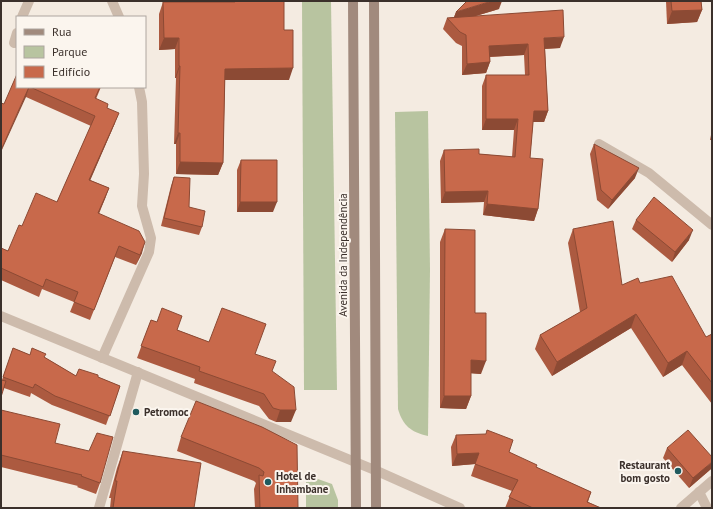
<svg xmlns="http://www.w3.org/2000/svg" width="713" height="509" font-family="'PT Sans',sans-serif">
<rect width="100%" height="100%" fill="#f4ebe1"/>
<g fill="#b8c4a0">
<path d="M302,1h29l6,389h-33z"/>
<path d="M428,111l2,159 -2,166c-17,-4 -25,-10 -30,-27l-3,-297z"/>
<path d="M315,478l17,6 6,16v8h-32v-26z"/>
</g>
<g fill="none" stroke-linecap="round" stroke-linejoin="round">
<g stroke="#cdbbac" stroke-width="10">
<path d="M112,1l7,16"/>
<path d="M22,17l7,-16"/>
<path d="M14,43l3,-10"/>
<path d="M102,358l47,-106 2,-14 -9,-32 2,-32 -2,-72 -3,-15"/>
</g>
<g stroke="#cdbbac" stroke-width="10">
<path d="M599,144l50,29 63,52"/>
<path d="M1,316l376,155 83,37"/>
<path d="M699,492l8,16"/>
<path d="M99,508l39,-136"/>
<path d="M681,508l31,-27"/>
</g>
<g stroke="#a18a7d" stroke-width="10">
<path d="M353,1l3,507"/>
<path d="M374,1l2,507"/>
</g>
</g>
<g fill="#ac5a40">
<path d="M230,1h51l8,79h-64l-2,83 -5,12 -42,-1v-30h-2l2,-66h-1v-29l-16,1v-36l4,-12h67z"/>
<path d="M666,1h35l1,9 -5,12 -30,2z"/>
<path d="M499,9l-23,7 84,32 -15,1 3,62 -4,11h-11l-3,36 8,51 -4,12 -51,-6 1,-13 -43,1 -1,-42 4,-11 35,4 33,3 2,-27h-32v-44l4,-11h39l-1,-20 -34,2v5l-4,11 -24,2v-29l-6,-3 -13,-14 4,-11 7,-1 2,-5z"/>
<path d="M17,87h84l-5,12 11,9 8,15 -25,57 19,8 -10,26 43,39 -6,12 -21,-8 -25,63 -20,-8 4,-10 -32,-13 -3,8 -38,-17v-32l7,3 14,-25 35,-24 34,-76 -65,-29 -22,7z"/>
<path d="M712,130v10h-2z"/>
<path d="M594,144l41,34 -27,31 -11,-9 -7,-46z"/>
<path d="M241,160l32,52h-36v-42z"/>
<path d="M174,177l15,30 13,20 -3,8 -38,-9 10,-40z"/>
<path d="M636,220l53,20 -17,22 -40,-33z"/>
<path d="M445,229l30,84 6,61 -10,-1v23l-5,13 -26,-1v-166z"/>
<path d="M573,229l49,56 18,-2 66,54 6,-3v70l-30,-39 -19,12 -32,-49 -79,48 -17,-27 5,-14 40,-23 -12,-69z"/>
<path d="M151,320l58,22 46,12 17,17 19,51h-15l-7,-3 -10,-13 -65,-23 1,-4 -58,-21z"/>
<path d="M13,348l17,7 14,2 32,19 22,1 22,9 -14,39 -54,-20 -21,-12 -1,4 -26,-9 -2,-8z"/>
<path d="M1,410l54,33 45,40 -4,11 -19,-7 1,-1 -77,-19z"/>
<path d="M262,427l36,81h-43l-1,-19 2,-6 -2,-2 -77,-30 4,-14z"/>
<path d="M456,435l53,17 27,15 55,25 -3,10 13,6h-96l7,-17 -41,-15 4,-12 -23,2 -1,-19z"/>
<path d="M667,448l44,21 -22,19 -26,-30z"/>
<path d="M123,451l71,57h-84l1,-10h-2l8,-30z"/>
</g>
<g fill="#8c4a34">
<path d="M492,1h10l-3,8 -47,14 4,-11z"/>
<path d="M702,10l-5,12 -30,2 5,-13z"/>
<path d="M564,37l-4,11 -20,1 4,-11z"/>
<path d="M164,38h15l-4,11 -16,1z"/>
<path d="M528,44l-4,11 -39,2 4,-11z"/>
<path d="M490,62l-4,11 -24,2 5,-11z"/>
<path d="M179,66h1l-4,12h-1z"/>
<path d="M293,68l-4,12h-68l4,-11z"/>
<path d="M29,87l-3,10 -25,55v-2z"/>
<path d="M534,111h14l-4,11h-14z"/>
<path d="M119,113l-4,10 -29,67 3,-10z"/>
<path d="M486,119h32l-4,11h-32z"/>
<path d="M178,133h2l-4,11h-2z"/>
<path d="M180,162l43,1 -5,12 -42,-1z"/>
<path d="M639,168l-4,10 -27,31 4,-9z"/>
<path d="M109,188l-4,11 -11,24 4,-10z"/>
<path d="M488,191l-4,11 -43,1 4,-11z"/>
<path d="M240,202h37l-4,10h-36z"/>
<path d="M487,204l51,5 -4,12 -51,-6z"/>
<path d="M693,230l-4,10 -17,22 3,-10z"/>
<path d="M145,242l-3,11 -6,12 4,-10z"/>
<path d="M636,314l-5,14 -79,48 5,-14z"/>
<path d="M687,351l-5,14 -19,12 5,-14z"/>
<path d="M471,360l15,1 -5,13 -15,-1z"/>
<path d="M444,396h27l-5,13 -26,-1z"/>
<path d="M280,410h16l-5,12h-15z"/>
<path d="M479,453l-4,11 -23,2 5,-12z"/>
<path d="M712,462v4l-1,3 -22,19 4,-10z"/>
</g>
<g fill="#c8694b" stroke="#8c4a34">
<path d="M235,1h49v29h9v38l-68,1 -2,94 -43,-1v-29h-2l2,-67h-1v-28h-15l-1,-36h72z"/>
<path d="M467,1h25l-36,11z"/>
<path d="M671,1h30l1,9 -30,1z"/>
<path d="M563,10l1,27 -20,1 4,73h-14l-4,47 13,1 -5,50 -51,-5 1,-13 -43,1 -1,-42 35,-1v5l36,3 3,-38h-32v-44h43l-1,-31 -39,2 1,16 -23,2 -1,-29 -6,-3 -13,-14z"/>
<path d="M17,74v13h12l-28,63v-47l3,1z"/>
<path d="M30,87h70l-5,11 13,6 -1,4 12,5 -30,67 20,8 -11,25 41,18 6,11 -5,13 -21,-9 -25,64 -20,-8 4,-10 -32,-13 -3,8 -42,-19v-20l7,3 11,-26 3,1 14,-33 21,9 38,-86z"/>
<path d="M594,144l45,24 -27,32 -11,-10z"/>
<path d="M241,160h36v42h-37z"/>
<path d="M174,177l16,1 -1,29 16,4 -3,16 -38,-9z"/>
<path d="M654,197l39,33 -18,22 -39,-32z"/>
<path d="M613,221l9,64 16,-7 2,5 32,-7 34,61 6,-3v49l-25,-32 -19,12 -32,-49 -79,48 -17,-27 47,-27 -14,-79z"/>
<path d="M445,229l30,1v83h11v48l-15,-1v36h-27z"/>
<path d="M162,308l20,8 -5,14 32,12 13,-34 44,16 -11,30 21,7 -4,10 22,16 2,23h-16l-7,-2 -9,-14 -65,-23 1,-4 -59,-21 10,-26 6,2z"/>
<path d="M13,348l17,7 2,-7 14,6 -2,3 32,19 3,-7 19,6v2l22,9 -10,30 -55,-20 -20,-12 -2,4 -30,-11z"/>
<path d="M1,380l5,1 -5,16z"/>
<path d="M196,401l66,26 35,18 1,63h-38l-1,-33 4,1 1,-4 -5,-4 -78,-31z"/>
<path d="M1,410l59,14 -5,19 34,8 8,-18 16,4 -13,46 -19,-7 1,-1 -81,-20z"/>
<path d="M487,430l26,10 -4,12 28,13 -1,2 55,25 -4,10 14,6h-68l-24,-11 9,-17 -43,-16 4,-11 -22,1 -1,-19 30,-1z"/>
<path d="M688,430l24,27v5l-19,16 -26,-30z"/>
<path d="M123,451l78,12 -7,45h-81l4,-27h-2z"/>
</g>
<g fill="#1f5a5e" stroke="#fbf5ee" stroke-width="1.5">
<circle cx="136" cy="412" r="4"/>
<circle cx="678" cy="471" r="4"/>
<circle cx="268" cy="482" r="4"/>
</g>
<g text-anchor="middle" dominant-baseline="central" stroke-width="4" stroke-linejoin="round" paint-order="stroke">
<g font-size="11" fill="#3b302b" stroke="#fbf5ee">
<text transform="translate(343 255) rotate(-90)">Avenida da Independência</text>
</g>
<g font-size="11" font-weight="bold" fill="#3b302b" stroke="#fbf5ee" text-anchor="start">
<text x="144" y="412">Petromoc</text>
<text x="670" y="465" text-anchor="end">Restaurant<tspan x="670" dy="13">bom gosto</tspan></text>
<text x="276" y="476">Hotel de<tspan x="276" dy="13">Inhambane</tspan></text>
</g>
</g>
<rect width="713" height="509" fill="none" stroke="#3b302b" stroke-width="4"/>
<rect x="16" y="16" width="130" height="72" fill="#fbf5ee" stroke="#aea6a0"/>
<rect x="24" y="29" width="20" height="6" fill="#a18a7d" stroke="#aea6a0"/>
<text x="52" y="36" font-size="12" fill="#3b302b">Rua</text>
<rect x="24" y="46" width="20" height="12" fill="#b8c4a0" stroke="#aea6a0"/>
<text x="52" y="56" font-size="12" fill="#3b302b">Parque</text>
<rect x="24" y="66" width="20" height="12" fill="#c8694b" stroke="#aea6a0"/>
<text x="52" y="76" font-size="12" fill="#3b302b">Edifício</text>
</svg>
